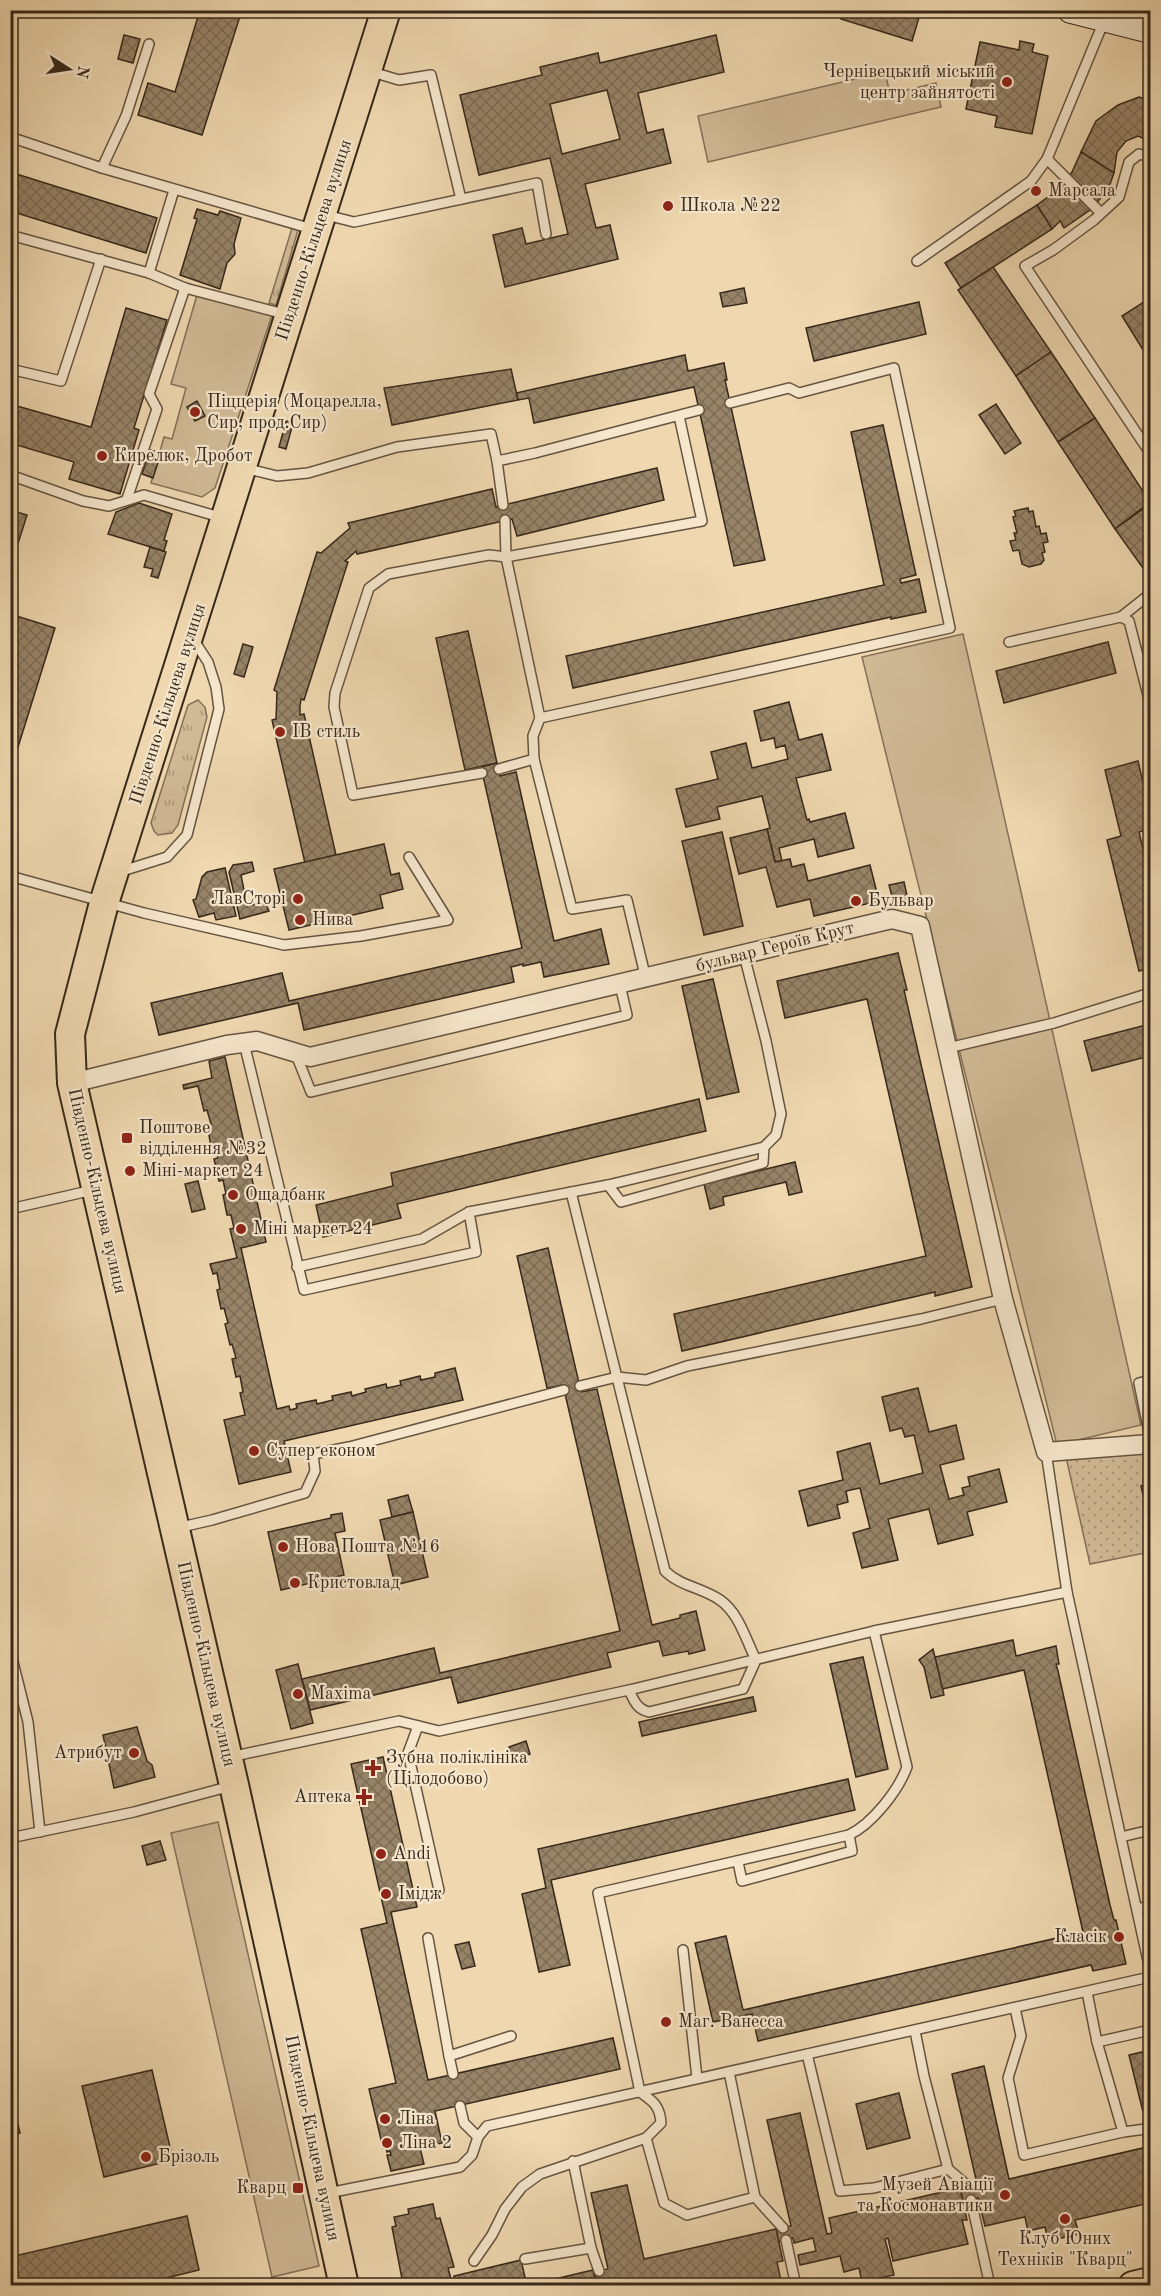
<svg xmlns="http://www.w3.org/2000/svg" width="1161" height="2296" font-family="'Old Standard TT',serif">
<defs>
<pattern id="grass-tufts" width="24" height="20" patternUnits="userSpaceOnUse" patternTransform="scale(1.5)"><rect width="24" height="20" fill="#d0ba96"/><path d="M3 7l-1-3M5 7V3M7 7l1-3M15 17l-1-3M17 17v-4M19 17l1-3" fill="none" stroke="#aa977a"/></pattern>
<pattern id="garden-dots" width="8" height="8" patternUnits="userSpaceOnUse" patternTransform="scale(1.5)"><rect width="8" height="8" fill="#d0ba96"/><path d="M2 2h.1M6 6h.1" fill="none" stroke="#aa977a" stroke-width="1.8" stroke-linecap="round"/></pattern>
<pattern id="building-cross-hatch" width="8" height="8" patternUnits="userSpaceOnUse" patternTransform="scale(1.5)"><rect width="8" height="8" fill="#978468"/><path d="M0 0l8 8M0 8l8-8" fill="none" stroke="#7c6c55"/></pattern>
</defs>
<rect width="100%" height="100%" fill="#efd8b0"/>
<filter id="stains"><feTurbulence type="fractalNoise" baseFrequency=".00333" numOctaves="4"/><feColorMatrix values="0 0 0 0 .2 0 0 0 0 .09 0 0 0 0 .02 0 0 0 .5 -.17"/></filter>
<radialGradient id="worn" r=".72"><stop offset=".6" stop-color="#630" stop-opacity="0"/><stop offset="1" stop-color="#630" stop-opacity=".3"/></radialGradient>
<g fill="url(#grass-tufts)" stroke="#847158" stroke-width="1.5">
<path d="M292,228l6,2 -22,75 -7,-2z"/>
<path d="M198,700l7,7 2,10 -29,108 -6,8 -14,2 -4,-4 -3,-8 37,-118z"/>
</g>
<g fill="#d0ba96" stroke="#847158" stroke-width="1.5">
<path d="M885,72l5,22 46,-11 5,24 -233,55 -10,-46z"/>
<path d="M197,295l75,20 -57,173 -13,9 -51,-14 13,-46 8,2 14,-51 -15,-4z"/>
<path d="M963,634l178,791 -84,20 -195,-788z"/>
<path d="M218,1822l101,444 -47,11 -101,-444z"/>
</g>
<path fill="url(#garden-dots)" stroke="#847158" stroke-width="1.5" d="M1150,1437v115l-60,12 -24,-107z"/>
<g fill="url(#building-cross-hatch)" stroke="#37281a" stroke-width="1.5" fill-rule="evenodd">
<path d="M200,10h42l-40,125 -64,-20 10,-32 27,9z"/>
<path d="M843,10h67l10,4 -8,27 -71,-22z"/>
<path d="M124,35l16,4 -7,24 -15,-4z"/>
<path d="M716,35l8,37 -86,21 9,40 16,-4 8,34 -86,21 11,44 14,-3 8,34 -113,28 -12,-52 29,-7 4,16 42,-10 -18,-76 -71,17 -19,-80 82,-20 -2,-8 58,-14 2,10zM607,90l13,49 -58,15 -12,-50z"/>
<path d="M1020,41l14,3 -2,8 16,4 -16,78 -37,-7 2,-11 -31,-7 14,-67 39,8z"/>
<path d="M1139,97l11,4v30l-3,9 -9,-4 -12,5 -9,11 -3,21 -33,-21 15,-31 22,-16z"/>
<path d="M1081,152l33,21 -5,14 -16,21 -29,20 -4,-7 -8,8 -15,-24 22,-16 13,-17z"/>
<path d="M10,172l147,46 -11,35 -136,-42z"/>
<path d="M1037,205l15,24 -91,59 -16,-25z"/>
<path d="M197,209l21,6 2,-4 21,7 -7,26 1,10 -8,9 -7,26 -40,-14 17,-56 -3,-1z"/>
<path d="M993,267l58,85 -35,24 -58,-86z"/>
<path d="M744,288l3,15 -24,4 -3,-14z"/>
<path d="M1150,298v63l-28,-45z"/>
<path d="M919,302l7,32 -112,27 -8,-33z"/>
<path d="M126,308l41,12 -33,108 5,2 -19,64 -51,-15 5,-17 -64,-19v-39l81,23z"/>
<path d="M1051,352l44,66 -37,24 -42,-66z"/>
<path d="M685,355l3,16 36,-8 3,17h-2l40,180 -31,6 -40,-179 -160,36 -5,-25 -11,2 -2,-7z"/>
<path d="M511,369l7,31 -126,25 -8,-37z"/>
<path d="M197,401l8,15 -10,5 -8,-14z"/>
<path d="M996,404l25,39 -16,11 -26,-39z"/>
<path d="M1095,418l55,84 -35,27 -57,-87z"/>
<path d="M286,421l7,2 -7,26 -7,-2z"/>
<path d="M883,425l33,150 -16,4 1,4 18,-4 7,33 -35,7v-2l-318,71 -7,-32 318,-71 -33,-153z"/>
<path d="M150,450l11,3 -8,25 -11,-4z"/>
<path d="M657,468l7,32 -147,36 -5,-17 -155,35 -1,-3 -11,10 3,1 -44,138 -3,-1 -1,7v9l4,-1 32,141 -31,8 -33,-143 4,-1 1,-27 -3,-2 43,-138 4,1 29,-25 -2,-5 144,-34 4,18z"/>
<path d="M139,503l33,11 -8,26 3,1 -3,10 -56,-17 8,-22z"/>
<path d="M1150,504v74l-35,-49z"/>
<path d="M1028,508l1,4 4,-1 3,16 3,-1 2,8 5,-1 2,9 -5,1 2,9 -3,1 2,7 -3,4 -12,3 -7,-3 -3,-14 -6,1 -3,-10 6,-1 -2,-7h3l-4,-16 3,-1 -2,-5z"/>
<path d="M10,510l17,5 -17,54z"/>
<path d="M150,547l16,5 -8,26 -7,-2 2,-7 -9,-2z"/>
<path d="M10,614l45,14 -45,145z"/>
<path d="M468,631l29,132 -32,7 -29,-132z"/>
<path d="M1108,642l8,31 -112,30 -8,-32z"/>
<path d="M243,644l10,3 -9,30 -10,-3z"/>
<path d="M789,702l10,38 23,-6 9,36 -35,8 11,42 2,-1 1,3 35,-9 9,35 -36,9 -4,-18 -35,9 3,13 -7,1 -8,-33 3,-1 -8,-32 -45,11 3,12 -34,8 -10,-38 42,-10 -7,-27 35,-9 6,25 36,-9 -3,-14 -9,3 -2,-10 -13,3 -7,-30z"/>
<path d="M1138,761l12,51v17l-11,3 11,47v89l-11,3 -32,-131 14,-4 -16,-66z"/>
<path d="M497,763l3,13 16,-4 38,169 47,-12 8,35 -65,13 -3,-15 -18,4v-2l-12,3 3,15 -210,48 -6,-27 -139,32 -8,-32 131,-30 7,28 233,-53 -41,-181z"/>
<path d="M767,829l8,33 15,-3 2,8 12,-3 4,17 62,-16 9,36 -65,15 -4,-17 -33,8 -11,-40 -27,7 -9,-36z"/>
<path d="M722,832l21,94 -39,9 -22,-94z"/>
<path d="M384,844l7,31 8,-2 4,16 -23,6 3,13 -94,22 -15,-61z"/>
<path d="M252,862l2,9 -13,4 6,31 18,-4 4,9 -29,8 -11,-47 4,-7z"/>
<path d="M225,868l11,48 -20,4 -2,-7 -15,4 -6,-17 3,-1 6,-22 5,-5z"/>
<path d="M904,882l4,18 -14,4 -5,-19z"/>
<path d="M898,953l9,37h-3l68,297 -37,9v-4l-253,59 -8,-37 252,-58 -59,-257 -82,19 -8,-37z"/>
<path d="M713,979l26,113 -32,7 -25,-113z"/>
<path d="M1150,1024v32l-58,15 -8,-30z"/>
<path d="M225,1057l41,185 -25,6 36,161 12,-3 1,4 7,-2 -1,-4 20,-4 1,4 16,-4 -1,-4 19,-4 1,4 14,-4 -1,-3 21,-5 1,4 14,-3 -1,-4 20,-5 1,4 14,-3v-4l20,-5 8,32 -179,41 7,31 -52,12 -15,-64 21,-5 -5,-22 3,-1 -3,-16 -4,1 -4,-18 4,-1 -4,-14 -2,1 -5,-21 3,-1 -4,-15 -3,1 -4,-19 3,-1 -3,-16 -4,1 -3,-10 27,-6 -7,-29 4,-1 -3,-13h-4l-4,-20 3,-1 -3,-14 -4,1 -5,-22 4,-1 -3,-13 -4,1 -4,-21 4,-1 -4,-14 -3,1 -6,-25 -14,3 -1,-4 29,-7 -3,-17z"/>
<path d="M699,1099l7,32 -309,73 4,14 -78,19 -7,-32 77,-19 -2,-13z"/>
<path d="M795,1162l7,30 -13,3 -3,-13 -63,15 1,8 -14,4 -6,-25z"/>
<path d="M198,1181l7,28 -13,3 -7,-28z"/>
<path d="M548,1248l33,144 16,-3 55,236 28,-7v-3l16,-4 9,39 -16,4 -1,-3 -25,5 -4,-15 -52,12 4,14 -153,36 -7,-26 -141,33 -8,-31 132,-31 6,25 180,-42 -57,-246 -16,3 -30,-132z"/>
<path d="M918,1388l11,44 27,-7 8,34 -24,6 9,34 15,-4 -2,-7 8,-2 -2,-9 31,-8 8,33 -40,10 6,23 -35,9 -9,-35 -41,10 10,41 -36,8 -9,-35 17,-5 -10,-40 -14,3 2,11 -11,3 3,13 -32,8 -9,-35 44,-11 -6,-28 33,-9 10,41 43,-11 -9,-38 -9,2 -3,-9 -12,3 -8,-34z"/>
<path d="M1150,1483v19l-5,1 -4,-17z"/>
<path d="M408,1495l5,17 -21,5 -4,-17z"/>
<path d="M413,1512l15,65 -33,8 -15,-65z"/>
<path d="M342,1513l3,18 -10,2 9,42 -63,15 -13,-58 63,-14v-3z"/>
<path d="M1013,1640l3,16 40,-10 3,18h-3l2,7 52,234 4,15h2l10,44 -33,7 -2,-6 -333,76 -6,-27 -39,8 -18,-79 31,-7 17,74 340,-78 -59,-262 -82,19 -7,-32z"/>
<path d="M933,1649l11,46 -13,3 -7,-31 -5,-7z"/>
<path d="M863,1657l25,112 -32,8 -26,-113z"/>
<path d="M298,1664l15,59 -22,6 -15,-59z"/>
<path d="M753,1697l3,14 -114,25 -3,-14z"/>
<path d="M137,1727l10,34 5,4 3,12 -41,11 -11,-53z"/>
<path d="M526,1741l4,13 -17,5 -4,-12z"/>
<path d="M383,1757l34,150 -26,5 37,168 185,-42 7,31 -185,42 7,32 -22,5 4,16 -33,7 -4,-16h4l-1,-4 -3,1 -1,-4h-3l-14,-59 27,-6 -35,-154 26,-6 -36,-159z"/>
<path d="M848,1779l7,31 -304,70 19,85 -31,7 -17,-78 24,-6 -8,-39z"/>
<path d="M160,1841l6,19 -19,5 -5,-19z"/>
<path d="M469,1942l6,24 -13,3 -7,-24z"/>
<path d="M1150,2050v64l-6,2 -15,-61z"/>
<path d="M984,2066l25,113 138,-32 3,14v17l-2,1 2,24 -75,17 4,14 -31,7 -3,-14 -17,4 -3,-14 -40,9 -7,-28 -15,4 -3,-14 17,-4 -25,-110z"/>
<path d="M152,2070l21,90 -69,17 -22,-91z"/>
<path d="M10,2090l10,43 -10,3z"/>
<path d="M899,2093l11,45 -43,11 -11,-45z"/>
<path d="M800,2113l27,121 5,-1 -3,-15 131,-30 7,32h-5l6,24 -75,17 -5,-23 -3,1 9,36 -32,7 -3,-14 -15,4 -4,-16 -40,9 -2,-10 18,-4 -3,-13 -19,5 -1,-5 -15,4 -2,-13 15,-3 -24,-106z"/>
<path d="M627,2185l17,74 132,-30 7,32 -6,1 5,24h-169v-3l-16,3 -3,-14 14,-3 -17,-76z"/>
<path d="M433,2204l3,15 4,-1 14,49 -6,1 4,15 -12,3h-15v-3l-15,3 -2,-8 -6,1 -10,-52 4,-1 -2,-9 15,-3 -1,-5z"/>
<path d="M187,2216l12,54 -65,16h-124v-29z"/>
<path d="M521,2260l6,26h-71l-2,-10z"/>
<path d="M593,2270l4,16 -70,-1 32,-7z"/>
</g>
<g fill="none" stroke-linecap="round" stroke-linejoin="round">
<defs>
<g id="lane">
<path d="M369,71l30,9 32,-5 30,124"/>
<path d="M10,137l92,31 210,61"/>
<path d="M1150,157l-11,-3 -10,8 -10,35 -25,23 -41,30 -28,16 125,187"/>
<path d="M1047,159l54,54"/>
<path d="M102,168l24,-52 23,-72"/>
<path d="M326,215l28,7 183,-39 9,51"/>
<path d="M10,235l139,38 36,15 103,27"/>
<path d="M917,261l114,-80 16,-22 57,-138"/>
<path d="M149,273l25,-83"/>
<path d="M10,369l51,12 40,-122"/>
<path d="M497,461l6,44"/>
<path d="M244,468l33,8 31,-3 89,-26 94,-13 6,27 38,-8 164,-43"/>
<path d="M10,475l73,26 26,5 35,-11 79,23"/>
<path d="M127,499l30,-90 -8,-15 36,-106"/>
<path d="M505,520l1,37 34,161 -7,18 1,23 38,150 55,-9 19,79"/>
<path d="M1121,617l29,-23"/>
<path d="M1009,642l112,-25 8,4 21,82"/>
<path d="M540,718l410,-90 -56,-260 -95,25 -10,-5 -59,15"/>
<path d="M499,769l35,-10"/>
<path d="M482,773l-129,22 -19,-88 1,-14 34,-105 19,-14 101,-19 17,2 196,-36 -23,-105"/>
<path d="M119,872l48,-15 20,-22 32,-126 -3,-22 -8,-25 -15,-23"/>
<path d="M10,876l134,37 140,32 77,-9 87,-16 -39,-63"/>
<path d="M244,1043l60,247 172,-38 -7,-40"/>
<path d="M948,1048l106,-25 96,-30"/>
<path d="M295,1052l16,40 316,-77 -7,-30"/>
<path d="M608,1185l13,17 142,-39 1,-16"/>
<path d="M571,1192l94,379c15,15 38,17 55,29 19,13 26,40 36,60l-13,29 -94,23c-12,-3 -15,-11 -20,-22"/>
<path d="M10,1209l83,-19"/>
<path d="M297,1267l125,-28 47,-27 139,-27 156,-38 12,-12 5,-21 -15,-73 -22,-86"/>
<path d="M1150,1380l-11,3 11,54"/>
<path d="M580,1386l37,-9 29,3 41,-14 234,-47 82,-20"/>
<path d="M1046,1452l21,140 83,378"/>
<path d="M177,1528l35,-8 93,-27 10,-22 -2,-17 36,-7 215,-57"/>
<path d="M10,1650l18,72 12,110"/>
<path d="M418,1726l-10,27 31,137"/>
<path d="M230,1757l169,-36 40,10 190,-41 245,-59 193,-39"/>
<path d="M1121,1837l29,-7"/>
<path d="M10,1838l124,-26 97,-26"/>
<path d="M738,1862l4,19 110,-30 -3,-16"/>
<path d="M1137,1909l13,-3"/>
<path d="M428,1938l21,118 62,-20"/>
<path d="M683,1950l14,128"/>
<path d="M1015,2008l6,28 -13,42 16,77 99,-23 -26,-90 -10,-50"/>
<path d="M915,2031l9,45 24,93 20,17"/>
<path d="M1097,2042l53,-12"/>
<path d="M807,2054l33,137 34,-3 74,-19"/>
<path d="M449,2056l4,18"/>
<path d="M729,2072l26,125 28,31"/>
<path d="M460,2106l4,17 14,14"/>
<path d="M1123,2132l23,-3 4,11"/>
<path d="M646,2138l18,65 23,12 68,-18"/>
<path d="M573,2161l18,87 8,23"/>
<path d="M328,2193l132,-26 12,-12 6,-18 9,-11 663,-149"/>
<path d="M971,2200l19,86"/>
<path d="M786,2240l10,46"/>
<path d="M525,2259l66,-11"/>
<path d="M474,2261l18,-26 13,-26 17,-22 18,-13 106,-36 15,-15c-1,-17 -8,-22 -21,-31l-42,-199 251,-58c23,-11 49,-44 58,-68l-33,-136"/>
</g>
<path id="street" d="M72,1083l155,-38 30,-4 53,16 582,-138 28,7 83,373 43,153 104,-8"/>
<path id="secondary" d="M1071,10l79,20"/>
<g id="primary">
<path d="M344,2286l-110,-501 -162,-702 -2,-49 34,-131 282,-893"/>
<path d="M1133,2286l17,-4"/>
</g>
</defs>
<use href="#lane" stroke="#655440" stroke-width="12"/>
<use href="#street" stroke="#655440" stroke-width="21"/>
<use href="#secondary" stroke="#37281a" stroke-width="28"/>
<use href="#primary" stroke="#37281a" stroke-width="32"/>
<use href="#lane" stroke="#f5e6cc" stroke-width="9"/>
<use href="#street" stroke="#f5e6cc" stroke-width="18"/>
<use href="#secondary" stroke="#f5e6cc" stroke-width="26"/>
<use href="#primary" stroke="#efd8b0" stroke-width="28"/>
</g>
<g fill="#8f2418" stroke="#f5e6cc" stroke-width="2">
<circle cx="1007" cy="82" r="6"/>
<circle cx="1036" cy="191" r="6"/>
<circle cx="668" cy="206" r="6"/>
<circle cx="195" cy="412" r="6"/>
<circle cx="102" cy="456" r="6"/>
<circle cx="280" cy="732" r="6"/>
<circle cx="298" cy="899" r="6"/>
<circle cx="856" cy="901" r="6"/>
<circle cx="300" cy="920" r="6"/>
<rect x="121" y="1132" width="12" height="12" rx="3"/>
<circle cx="130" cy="1171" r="6"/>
<circle cx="233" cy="1195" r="6"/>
<circle cx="241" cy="1229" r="6"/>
<circle cx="254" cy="1451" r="6"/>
<circle cx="283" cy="1547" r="6"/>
<circle cx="295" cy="1583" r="6"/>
<circle cx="298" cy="1694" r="6"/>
<circle cx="134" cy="1753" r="6"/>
<path d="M370 1759h6v6h6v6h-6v6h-6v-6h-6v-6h6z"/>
<path d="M361 1788h6v6h6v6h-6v6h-6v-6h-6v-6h6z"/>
<circle cx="381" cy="1854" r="6"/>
<circle cx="386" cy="1894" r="6"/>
<circle cx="1119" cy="1937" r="6"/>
<circle cx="666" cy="2022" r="6"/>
<circle cx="385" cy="2119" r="6"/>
<circle cx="387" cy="2143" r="6"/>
<circle cx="146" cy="2157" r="6"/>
<rect x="292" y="2182" width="12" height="12" rx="3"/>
<circle cx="1005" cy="2195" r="6"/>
<circle cx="1065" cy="2219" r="6"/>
</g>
<g text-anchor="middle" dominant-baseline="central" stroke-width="4.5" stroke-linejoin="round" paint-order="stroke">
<g font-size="18" fill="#37281a" stroke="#f5e6cc" text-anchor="start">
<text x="995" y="72" text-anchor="end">Чернівецький міський<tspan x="995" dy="21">центр зайнятості</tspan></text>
<text x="1048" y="191">Марсала</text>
<text x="680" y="206">Школа №22</text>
<text x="207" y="402">Піццерія (Моцарелла,<tspan x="207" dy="21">Сир, прод.Сир)</tspan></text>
<text x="114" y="456">Кирелюк, Дробот</text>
<text x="292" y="732">ІВ стиль</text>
<text x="286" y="899" text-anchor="end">ЛавСторі</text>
<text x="868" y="901">Бульвар</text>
<text x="312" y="920">Нива</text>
<text x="139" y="1128">Поштове<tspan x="139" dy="21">відділення №32</tspan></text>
<text x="142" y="1171">Міні-маркет 24</text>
<text x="245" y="1195">Ощадбанк</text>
<text x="253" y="1229">Міні маркет 24</text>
<text x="266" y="1451">Супер економ</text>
<text x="295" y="1547">Нова Пошта №16</text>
<text x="307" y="1583">Кристовлад</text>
<text x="310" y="1694">Maxima</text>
<text x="122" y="1753" text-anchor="end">Атрибут</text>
<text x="386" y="1758">Зубна поліклініка<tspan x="386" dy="21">(Цілодобово)</tspan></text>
<text x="352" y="1797" text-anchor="end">Аптека</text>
<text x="393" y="1854">Andi</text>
<text x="398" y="1894">Імідж</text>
<text x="1107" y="1937" text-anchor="end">Класік</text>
<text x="678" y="2022">Маг. Ванесса</text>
<text x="397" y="2119">Ліна</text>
<text x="399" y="2143">Ліна 2</text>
<text x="158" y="2157">Брізоль</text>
<text x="993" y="2185" text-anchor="end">Музей Авіації<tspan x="993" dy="21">та Космонавтики</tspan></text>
<text x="286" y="2188" text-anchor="end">Кварц</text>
<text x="1065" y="2239" text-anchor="middle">Клуб Юних<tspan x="1065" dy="21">Техніків "Кварц"</tspan></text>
</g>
<g font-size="18" fill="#37281a" stroke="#f5e6cc">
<text transform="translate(314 240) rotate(-72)">Південно-Кільцева вулиця</text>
<text transform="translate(168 704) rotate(-72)">Південно-Кільцева вулиця</text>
<text transform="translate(775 947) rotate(-14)">бульвар Героїв Крут</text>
<text transform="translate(97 1191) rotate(77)">Південно-Кільцева вулиця</text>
<text transform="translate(206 1664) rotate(77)">Південно-Кільцева вулиця</text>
<text transform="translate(312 2138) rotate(78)">Південно-Кільцева вулиця</text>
</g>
</g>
<rect width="1161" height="2296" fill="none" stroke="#efd8b0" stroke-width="36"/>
<rect x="12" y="12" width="1137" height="2272" fill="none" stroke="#37281a" stroke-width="3"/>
<rect x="18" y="18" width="1125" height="2260" fill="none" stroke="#37281a" stroke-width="1.5"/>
<g transform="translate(69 69) rotate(102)" stroke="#f5e6cc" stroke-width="4.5" paint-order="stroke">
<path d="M0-4.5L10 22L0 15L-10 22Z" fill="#37281a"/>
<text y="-9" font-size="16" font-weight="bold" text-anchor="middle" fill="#37281a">N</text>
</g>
<rect width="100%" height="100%" filter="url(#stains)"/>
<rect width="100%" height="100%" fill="url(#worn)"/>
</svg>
